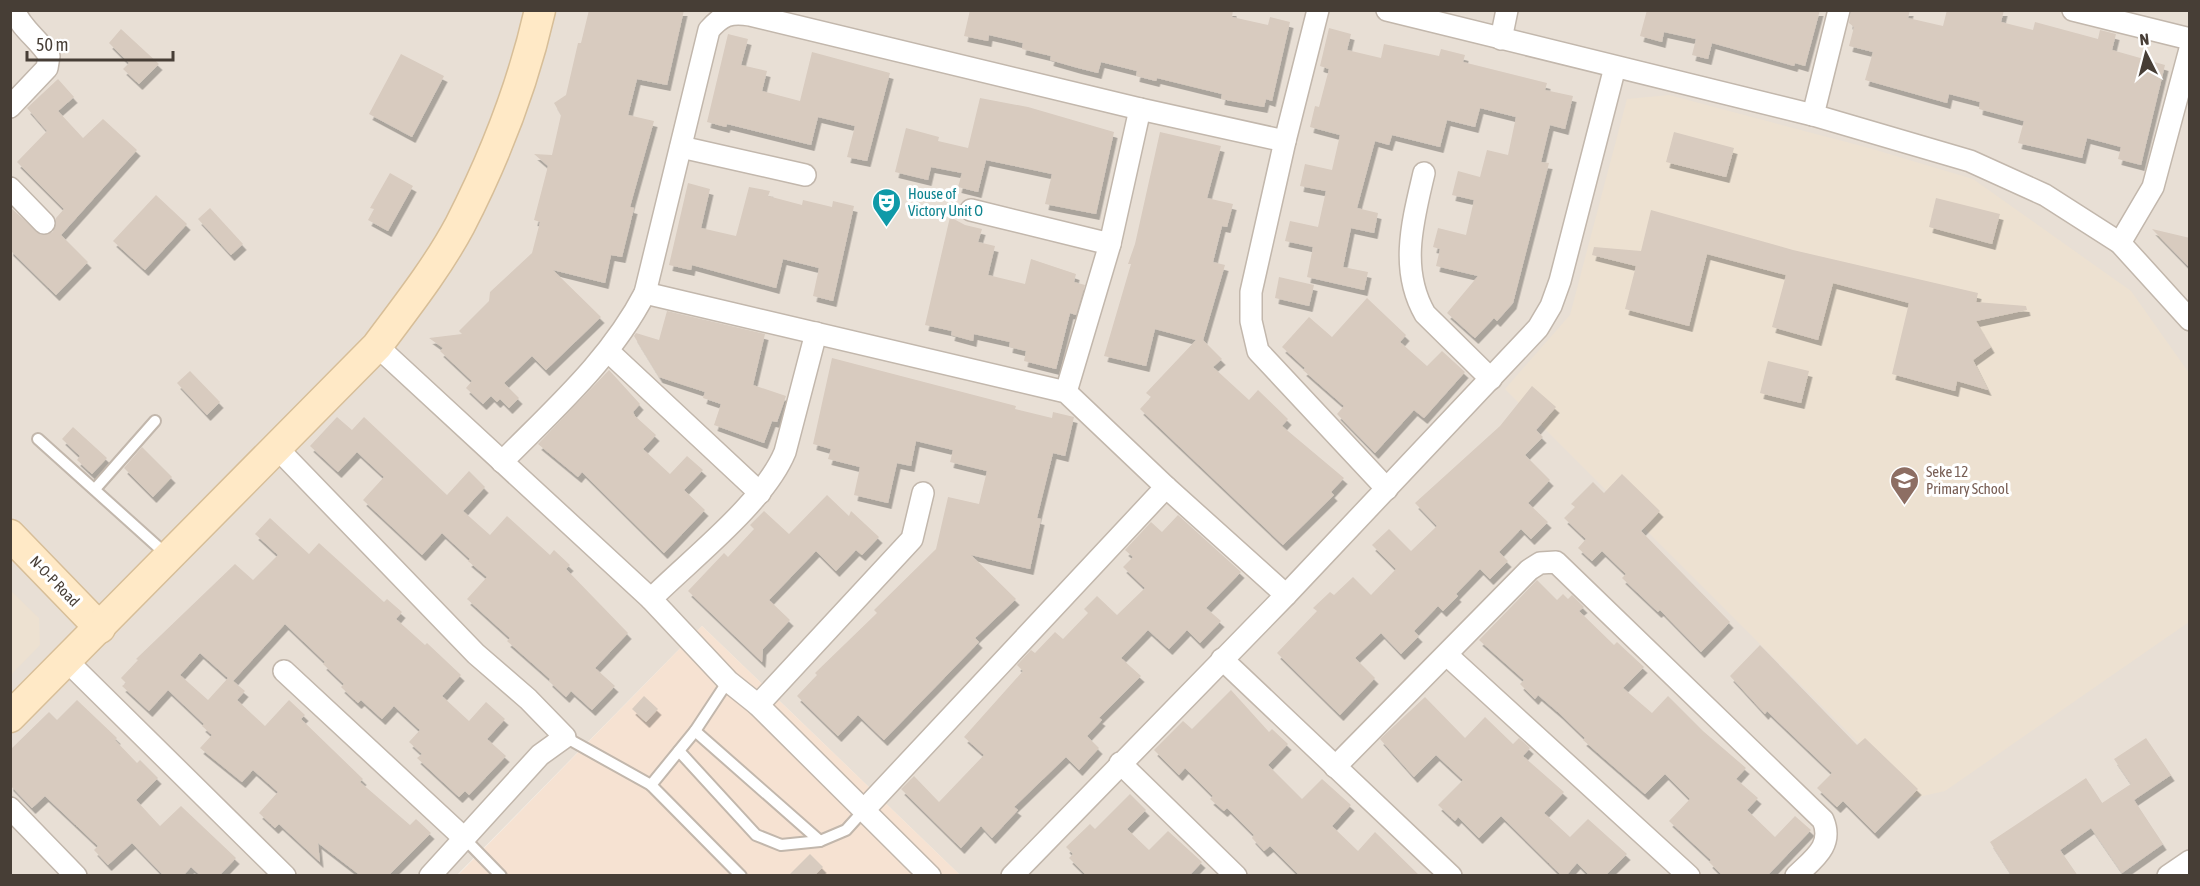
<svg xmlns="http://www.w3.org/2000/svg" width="2200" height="886" font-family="'Asap Condensed',sans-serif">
<defs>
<filter id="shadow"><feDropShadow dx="3.5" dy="6" stdDeviation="0" flood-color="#0004"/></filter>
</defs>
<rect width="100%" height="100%" fill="#f4eee7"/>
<path fill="#e8dfd5" d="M10,11h2179v864h-1229l-258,-249 -245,249h-446z"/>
<path fill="#f6e2d2" d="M702,626l258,249 -503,1z"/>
<g fill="#ede1d1">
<path d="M1669,95l200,53 104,31 158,112 58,82v249l-244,169 -31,7 -409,-409 65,-74 57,-216z"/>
<path d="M10,590l29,28 1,27 -29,30z"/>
</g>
<g fill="#d8cbbf" fill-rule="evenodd" filter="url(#shadow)">
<path d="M589,10h95l-17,75 -30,-6 -9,36 26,6 -24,86 4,1 -12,49 -11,-2 -6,28 -52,-13 48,47 -55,53 -14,-14 -28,27 15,15 -10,10 -9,-9 -3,3 -6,-6 -8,8 -17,-16 6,-7 -32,-30 3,-3 -14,-10 33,-4 -3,-3 30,-30 1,-9 42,-39 8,-31 -6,-2 14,-54 -14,-12 18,1 9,-40 -7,-12 12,-8 12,-52h3z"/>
<path d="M970,10h263l-1,7 36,8 2,-8 20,5 -18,79 -6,-2 -2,8 -43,-8 1,-5 -65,-16 -1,3 -20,-5 1,-5 -36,-9 -3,11 -20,-5 -28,-8 1,-4 -29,-7 1,-6 -34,-8 -1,6 -24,-5z"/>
<path d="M1647,10h173l-15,56 -10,-3 -1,3 -82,-23 -4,16 -16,-4 4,-16 -32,-7 -2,10 -22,-6z"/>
<path d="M1851,10h59l-2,8 35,8 4,-16h57l-3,12 32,8 2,-8 63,17 2,-9 16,4 -4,16 53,15 -24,100 -23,-6 3,-12 -34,-9 -5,20 -64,-15 6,-22 -45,-12 1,-7 -31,-8 -2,9 -82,-23 8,-28 -24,-6 5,-19 -5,-4z"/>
<path d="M1329,28l22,6 -4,16 34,8 3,-14 55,12 2,-7 24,6 -2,7 84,21 -2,7 28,6 -8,33 -15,-4 -9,37 8,1 -36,140 -16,18 -3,-3 -19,20 -28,-25 31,-37 -42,-10 4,-17 -7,-2 5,-19 28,7 8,-35 -22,-5 6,-24 22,6 7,-27 21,5 8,-38 -36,-9 -5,19 -28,-7 -7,27 -48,-12 -3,10 -14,-4 -18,67 21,5 -4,20 -23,-5 -8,39 25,5 -4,18 -57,-13 6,-30 -28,-6 5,-20 28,6 8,-36 -26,-5 5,-22 27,6 8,-35 -30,-8 5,-21 4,1 10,-38 -9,-3z"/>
<path d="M121,29l38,35 -20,20 -16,-15 6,-6 -20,-20z"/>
<path d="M728,34l20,5 -7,26 26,6 -5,20 38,10 12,-49 78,21 -23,88 -20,-4 8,-31 -37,-9 -7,28 -84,-21 -1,3 -19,-5z"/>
<path d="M401,54l43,22 -32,61 -43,-23z"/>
<path d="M58,79l16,18 -16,14 25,27 20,-19 34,31 -76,85 27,27 -32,33 -46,-45v-43l31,28 12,-3 3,-14 8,-9 -47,-47 30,-31 -20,-23z"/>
<path d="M980,98l48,9 86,25 -18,82 -51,-10 7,-30 -66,-14 -8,32 -20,-5 4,-14 -31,-6 -3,13 -33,-8 11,-44 33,9 -1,4 30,7z"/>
<path d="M1160,132l61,14 -14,52 26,6 -6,23 -5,-1 -9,36 12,3 -22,75 19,19 -9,8 36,33 9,-10 30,29 -6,7 62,52 -13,14 3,3 -51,50 -143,-136 11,-12 -5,-4 50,-53 -41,-11 -9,37 -42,-10 27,-92h-3l7,-20z"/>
<path d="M1674,132l60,16 -8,29 -60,-15z"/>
<path d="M390,173l23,13 -25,45 -20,-11 6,-11 -4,-1z"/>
<path d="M688,183l22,6 -9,39 35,8 13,-49 21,4 -2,5 34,9 1,-5 29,7 1,-6 21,5 -21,95 -20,-5 6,-28 -36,-9 -7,29 -84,-23 -1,5 -22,-5z"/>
<path d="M156,195l31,29 -42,46 -32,-29z"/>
<path d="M1936,198l64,16 -8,30 -63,-17z"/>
<path d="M210,208l33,36 -12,11 -33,-36z"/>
<path d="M1651,210l142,40 185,43 -2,9 50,4 1,4 -51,11 15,26 -18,13 15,30 -31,-9 -2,10 -63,-17 17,-71 -76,-20 -15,57 -46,-13 14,-52 -79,-21 -18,72 -64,-17 11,-43 -44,-11 2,-8 47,4z"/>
<path d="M950,217l15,8 17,4 -4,13 17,4 -7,29 37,9 6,-25 45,15 -2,8 11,3 -9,30 -6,-2 -14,56 -32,-8 2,-10 -17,-4 1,-5 -36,-8 -1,7 -22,-6 1,-4 -27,-6z"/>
<path d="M2152,229l38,9v30z"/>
<path d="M1279,277l35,8 -5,21 -34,-8z"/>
<path d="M1367,298l39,37 -6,7 27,24 15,-15 23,21 -41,46 -10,-8 -39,43 -38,-39 7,-8 -41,-36 2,-2 -23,-21 27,-30 23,20z"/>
<path d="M667,311l98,23 -12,51 33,11 -9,26 -5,-1 -8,22 -50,-18 7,-21 -18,-6 2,-6 -46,-15 -25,-41 2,-3 23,7z"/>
<path d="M832,358l184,48 -1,3 37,9 1,-6 21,5 -9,39 -12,-3 -16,65 4,1 -11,50 -59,-14 45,44 -41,39 4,4 -95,98 -26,-25 -20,21 -41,-40 20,-21 -2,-2 62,-60 -3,-3 62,-61 12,-52 31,7 8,-33 -37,-9 3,-12 -37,-9 -5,25 -14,-3 -9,40 -34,-8 6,-28 -32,-8 3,-10 -18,-5z"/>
<path d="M1768,361l41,10 -8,32 -41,-10z"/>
<path d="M609,370l31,34 -7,8 2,4 21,19 -13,14 27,25 17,-18 16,14 -19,20 21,20 -41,43 -82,-81 -4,5 -40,-33z"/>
<path d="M190,371l30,31 -13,13 -30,-32z"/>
<path d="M1532,386l24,21 -20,23 7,7 -18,18 25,25 -22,23 20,19 -17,17 -10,-10 -22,23 9,9 -18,18 -10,-10 -24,25 2,2 -15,15 -5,-5 -24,25 5,5 -18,18 -20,-21 -26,25 20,20 -35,37 -63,-62 40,-42 -4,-3 17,-16 4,3 19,-18 18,18 25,-26 -24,-24 17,-16 22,22 26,-25 -22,-23 85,-77z"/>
<path d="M337,417l15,13 12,-13 83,78 22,-24 16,16 -22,24 27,24 17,-19 43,39 4,-5 16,15 -4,4 62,64 -33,35 20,18 -23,24 -21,-19 -5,6 -17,-16 1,-2 -43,-38 3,-3 -43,-39 20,-22 -19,-16 2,-2 -28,-26 -20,22 -59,-55 21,-23 -27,-25 -19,20 -28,-26z"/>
<path d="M73,427l34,31 -15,16 -15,-14 3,-4 -18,-17z"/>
<path d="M142,447l30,30 -19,20 -29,-29z"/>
<path d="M1622,474l38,37 -19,20 89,91 -29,30 -41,-42 -2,2 -36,-34 4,-4 -24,-23 -10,10 -14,-13 8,-9 -22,-21 11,-11 -4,-3 22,-22 11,11z"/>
<path d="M827,495l22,21 2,-5 28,26 -17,18 -6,-5 -20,21 -20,-20 -47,49 21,20 -27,29 -1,13 -74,-71 36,-38 4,4 26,-28 -4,-4 14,-14 25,23z"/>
<path d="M1178,515l63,57 -35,36 15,13 -21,22 -13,-13 -18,19 -21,-19 -27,28 20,18 -42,42 3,2 -15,16 12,12 -20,22 -13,-13 -52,50 4,3 -26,28 -11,-12 -20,22 -60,-59 13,-13 25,26 45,-47 -20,-18 59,-66 -6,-6 14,-15 4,3 20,-21 8,7 25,-26 -4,-4 13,-13 20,19 28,-27 -22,-21 10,-10 -8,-7 26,-28 11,10z"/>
<path d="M270,518l39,36 10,-11 65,59 3,-3 15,13 -6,7 29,26 2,-2 34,32 -19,21 27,25 17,-19 19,17 -18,20 19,17 -37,39 -4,-4 -6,6 -42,-39 5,-4 -13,-12 11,-12 -26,-24 -12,13 -21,-19 -3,3 -17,-16 3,-3 -21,-20 2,-2 -40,-38 -52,57 12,10 -8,9 28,26 24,-26 16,15 -4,4 62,60 -3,3 50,43 6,-6 15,14 -43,43h-27l-43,-33 2,19 -41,-38 -4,4 -16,-15 19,-21 -25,-22 -11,12 -42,-34 12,-13 -10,-9 2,-2 -36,-34 -19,21 -27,-25 4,-3 -5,-5 17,-18 -2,-1 99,-95 18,16 25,-25 -23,-21zM200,653l28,25 -20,22 -28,-25z"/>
<path d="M1537,580l20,20 6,-6 5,5 4,-4 12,12 -5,4 35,34 3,-3 27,25 -21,21 29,25 16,-17 35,35 43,37 -10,11 22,19 -11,12 28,27 20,-21 16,14 -44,46h-44l-14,-14 2,-2 -42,-39 21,-22 -25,-25 -20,20 -62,-54 2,-2 -26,-25 -21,-18 -3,4 -15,-15 4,-4 -45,-40z"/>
<path d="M1760,645l97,100 8,-7 53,51 -43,44 -32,-32 -6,6 -20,-19 15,-15 -65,-62 -2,3 -35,-38z"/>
<path d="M1231,690l38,42 3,-3 16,15 -20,21 34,34 20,-20 29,26 -19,21 26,25 17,-19 45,44h-120l-30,-30 -6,5 -12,-13 2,-3 -27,-27 -3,3 -14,-12 3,-3 -28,-28 -6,7 -25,-25 29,-29 9,8z"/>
<path d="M644,696l14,13 -12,13 -14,-13z"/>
<path d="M1425,697l40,41 20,-21 28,27 6,-6 11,10 -7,8 41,36 -20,21 26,24 18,-18 39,35 -22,22h-15l-13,-13 -11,13h-4l-61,-60 -22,22 -21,-21 -3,4 -17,-16 25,-25 -27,-25 -22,22 -34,-38z"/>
<path d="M77,700l40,38 -2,2 22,23 3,-3 18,18 -22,22 24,26 21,-20 55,52 -17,18h-18l-10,-9 -8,9h-19l-32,-33 -24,22 -14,-15 4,-4 -53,-50 -13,12 -22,-23v-35l39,-38 8,8z"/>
<path d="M2146,738l25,37 -37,25 29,44 -41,29 -31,-45 -31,22 18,26h-66l-22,-34 96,-64 16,25 29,-19 -17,-25z"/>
<path d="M1130,794l16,16 -19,19 22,21 19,-19 34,31 -13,14h-102l-18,-18 4,-4 -7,-7 24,-23 5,5z"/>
<path d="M810,854l13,13 -9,9h-26z"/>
</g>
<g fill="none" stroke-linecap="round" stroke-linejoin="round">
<defs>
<g id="lane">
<path d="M38,439l129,116"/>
<path d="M95,489l60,-68"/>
<path d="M695,731l125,110"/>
<path d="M565,737l86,48 90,91"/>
<path d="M679,751l77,84 25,10 39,-4 26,-11 18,-20"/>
<path d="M651,785l44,-54 33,-50"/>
<path d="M465,839l36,37"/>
</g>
<g id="street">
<path d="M1318,10l-33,131 -34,151v29l7,30 129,138"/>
<path d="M1387,10l426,105 157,46 75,34 75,48 70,77"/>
<path d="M2073,10l117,29"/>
<path d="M1501,39l6,-29"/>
<path d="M10,107l37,-39 2,-12c-10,-17 -28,-27 -35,-46"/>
<path d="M1813,115l26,-105"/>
<path d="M681,147l124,28"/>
<path d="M1424,173c-11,47 -25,96 1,141l66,65"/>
<path d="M10,188l34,35"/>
<path d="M971,210l139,34"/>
<path d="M2120,243l33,-56 37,-138"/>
<path d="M645,293l421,99 100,95 120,108"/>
<path d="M377,346l274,253 77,82 30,24 172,171"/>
<path d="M609,352l151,141"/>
<path d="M1066,392l44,-148 30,-135"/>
<path d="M276,447l200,207 52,45 37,38 -25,18 -110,121"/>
<path d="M502,462c52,-53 109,-103 143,-169l64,-263c13,-15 21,-18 41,-15l390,94 145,32"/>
<path d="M651,599c40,-40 113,-96 134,-147l31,-119"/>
<path d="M1448,656l241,220"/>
<path d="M1222,659l229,217"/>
<path d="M66,660l219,216"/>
<path d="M284,671l181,168"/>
<path d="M758,705l154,-166 11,-46"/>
<path d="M1120,763l116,113"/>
<path d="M1335,767l194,-197 11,-7 16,-1 267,258c11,26 -10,39 -27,56"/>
<path d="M10,808l66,68"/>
<path d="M864,810l302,-323"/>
<path d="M1012,876l274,-281 252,-267 13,-22 9,-25 55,-214"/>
<path d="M2168,876l22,-15"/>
</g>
<g id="secondary">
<path d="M10,535l90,93"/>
<path d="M10,717l367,-371c29,-39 60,-78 83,-121 35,-68 63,-140 80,-215"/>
</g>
</defs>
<use href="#lane" stroke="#c2b7ac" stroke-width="14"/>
<use href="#street" stroke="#c2b7ac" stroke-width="24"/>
<use href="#secondary" stroke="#d7be98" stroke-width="33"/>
<use href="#lane" stroke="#fff" stroke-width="10"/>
<use href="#street" stroke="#fff" stroke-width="21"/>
<use href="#secondary" stroke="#ffe9c6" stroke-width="30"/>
</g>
<defs>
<symbol id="theatre-pin" viewBox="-11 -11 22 30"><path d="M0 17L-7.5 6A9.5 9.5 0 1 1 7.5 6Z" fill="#0f9aa8" stroke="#fff"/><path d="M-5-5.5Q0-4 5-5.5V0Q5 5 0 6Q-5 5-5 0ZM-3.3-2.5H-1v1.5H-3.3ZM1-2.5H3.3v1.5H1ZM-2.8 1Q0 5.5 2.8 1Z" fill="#fff"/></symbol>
<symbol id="school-pin" viewBox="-11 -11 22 30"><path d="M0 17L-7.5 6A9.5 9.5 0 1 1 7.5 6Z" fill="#8d6e63" stroke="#fff"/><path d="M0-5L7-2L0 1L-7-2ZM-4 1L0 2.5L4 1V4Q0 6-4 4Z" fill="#fff"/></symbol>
</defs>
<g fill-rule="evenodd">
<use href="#theatre-pin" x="870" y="186" width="33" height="45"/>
<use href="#school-pin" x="1888" y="464" width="33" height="45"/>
</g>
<g text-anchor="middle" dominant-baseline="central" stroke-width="6" stroke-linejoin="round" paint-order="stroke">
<g font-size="15" fill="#0d838f" stroke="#fff" text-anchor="start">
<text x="908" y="193">House of<tspan x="908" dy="17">Victory Unit O</tspan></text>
</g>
<g font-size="15" fill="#785e54" stroke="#fff" text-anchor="start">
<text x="1926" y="471">Seke 12<tspan x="1926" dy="17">Primary School</tspan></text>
</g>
<g font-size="15" fill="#473e36" stroke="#fff">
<text transform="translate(55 581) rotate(46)">N-O-P Road</text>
</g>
</g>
<rect width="2200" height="886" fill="none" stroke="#473e36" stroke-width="24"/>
<g transform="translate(2146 54) rotate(354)" stroke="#ffffff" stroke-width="4.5" paint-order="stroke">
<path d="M0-4.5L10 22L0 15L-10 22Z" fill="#473e36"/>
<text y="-9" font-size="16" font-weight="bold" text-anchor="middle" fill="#473e36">N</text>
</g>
<path d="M27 51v9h146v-9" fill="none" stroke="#473e36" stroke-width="3"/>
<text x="36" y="51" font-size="18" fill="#473e36" stroke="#ffffff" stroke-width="4.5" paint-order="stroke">50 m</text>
</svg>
